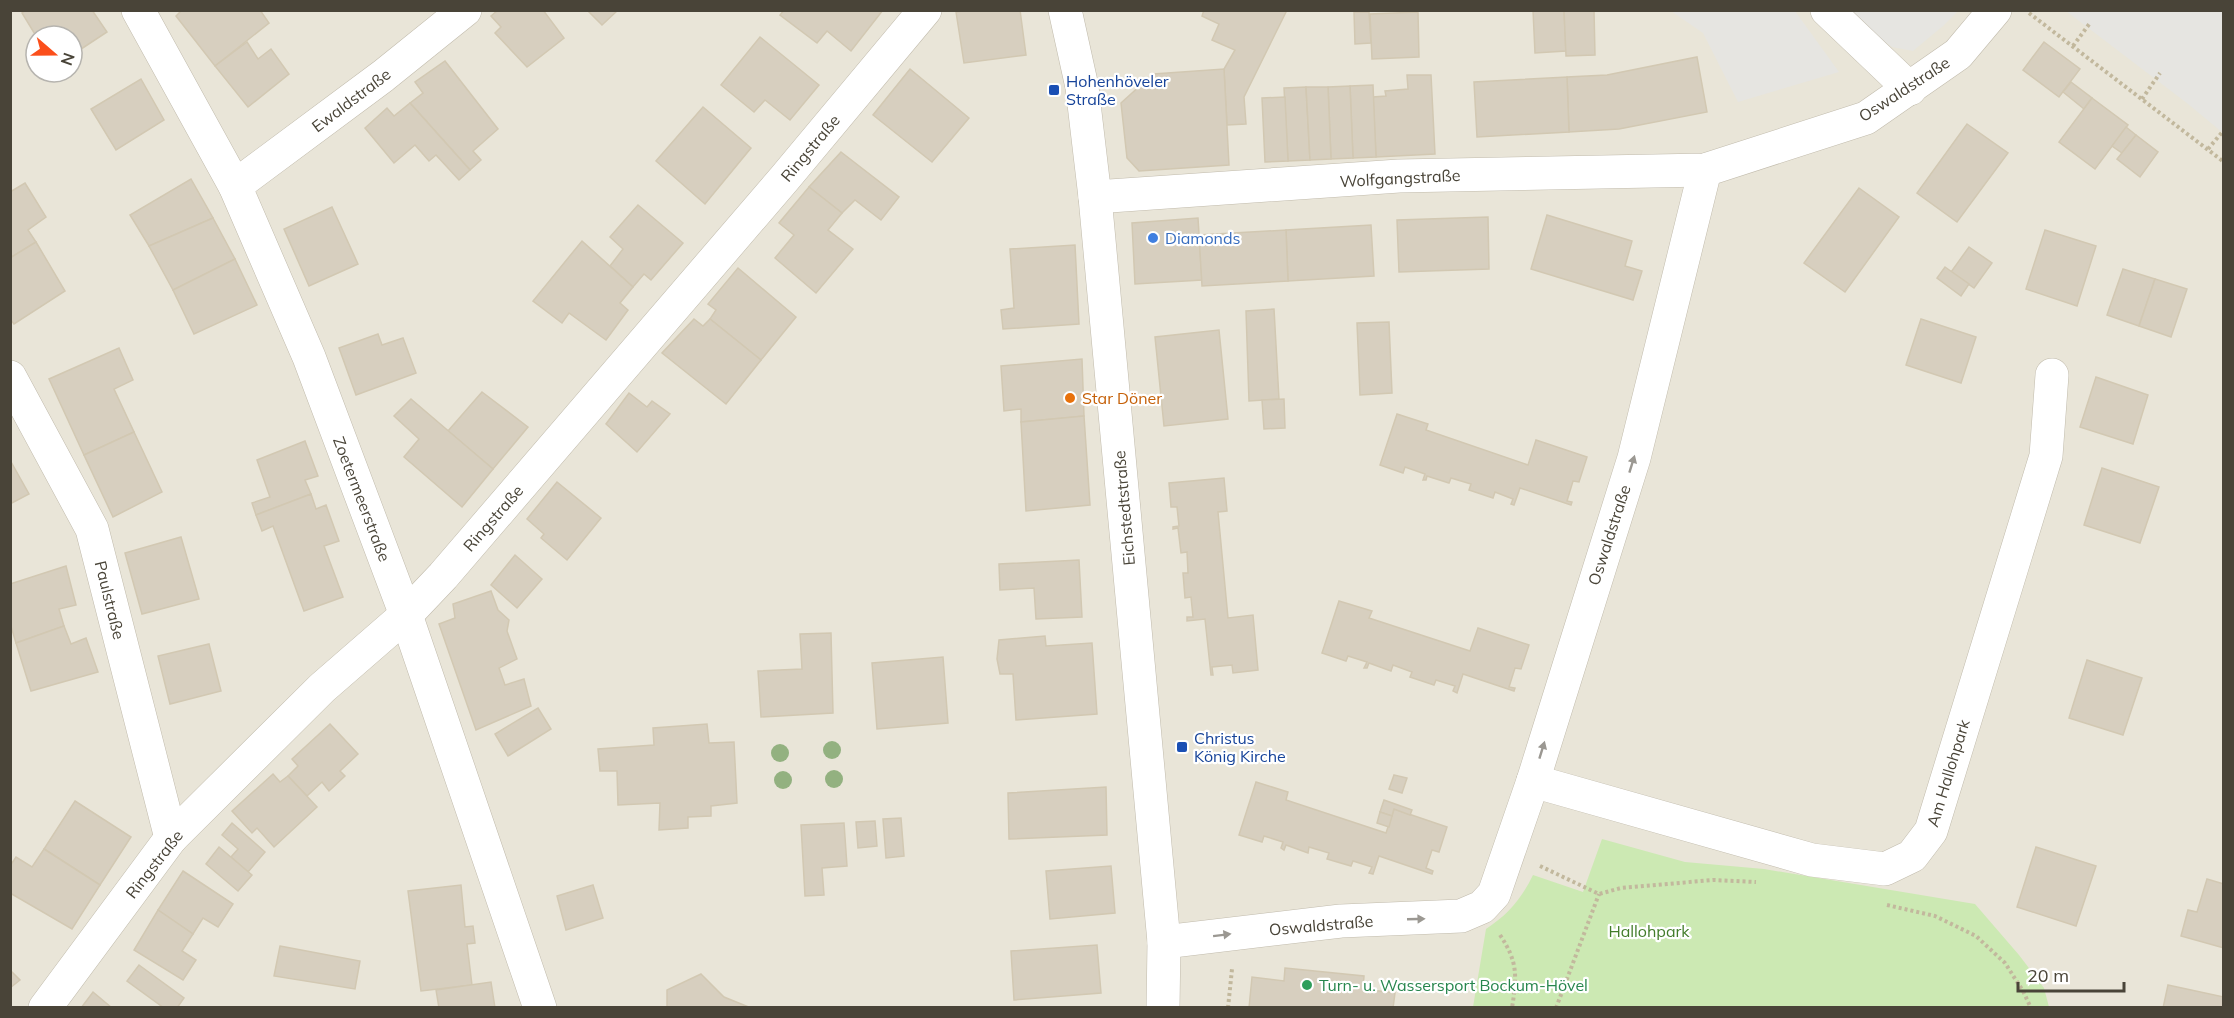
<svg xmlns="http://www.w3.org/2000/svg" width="2234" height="1018" font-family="Mulish,sans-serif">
<rect width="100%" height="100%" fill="#f5f2ea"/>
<path fill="#e9e5d8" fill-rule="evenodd" d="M11,11h2212v996h-2212zM36,36h36v36h-36z"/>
<path fill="#cce9b3" d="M1602,839l83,23 79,7 211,35 44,51 25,33 5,19h-576l13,-78c22,-14 36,-31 47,-54l50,17z"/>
<g fill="#e6e5e1">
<path d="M1671,11h124l44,61 -101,30 -35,-69z"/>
<path d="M1850,11h108l-15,15 -30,25 -21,-4 -17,-12z"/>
<path d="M2066,11h157v122l-35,-29z"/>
</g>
<g fill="#d7cfbf" stroke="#d2c8b2" stroke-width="1.5">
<path d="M26,10h66l15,22 -35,23v-19h-36l-14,-23z"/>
<path d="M182,10h78l9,13 -54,43 -39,-50z"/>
<path d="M498,10h45l21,28 -37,29 -32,-34 6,-6 -10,-11z"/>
<path d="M587,10h31l-16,15z"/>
<path d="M784,10h99l-32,41 -24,-20 -10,12 -37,-28z"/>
<path d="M969,10h51l6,45 -62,8 -8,-51z"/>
<path d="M1204,10h83l-43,87 2,27 -19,1 -3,-56 11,-19 -23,-10 7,-16 -17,-8z"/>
<path d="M1533,10h31l2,41 -31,2z"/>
<path d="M1564,10h30l1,45 -29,1z"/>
<path d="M1354,12h15l2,31 -16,1z"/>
<path d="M1418,12l1,45 -47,2 -2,-45z"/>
<path d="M760,37l59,48 -29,35 -25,-20 -11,12 -33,-27z"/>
<path d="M247,42l11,17 13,-10 18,25 -41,33 -33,-41z"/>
<path d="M2044,42l36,27 -21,28 -36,-27z"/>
<path d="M1697,57l10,55 -88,17 -50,3 -2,-55 40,-2z"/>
<path d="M445,61l53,68 -25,22 8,9 -11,10 -60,-67 13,-10 -8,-11z"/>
<path d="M910,69l59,49 -37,44 -59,-47z"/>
<path d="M1224,69l5,96 -90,6 -12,-13 -6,-55 32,-29z"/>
<path d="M1407,75h24l4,79 -59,3 -3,-60 13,-1 -1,-5 23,-2z"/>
<path d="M1567,77l2,55 -92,5 -3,-55z"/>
<path d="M141,79l23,41 -48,30 -25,-41z"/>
<path d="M2071,82l21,16 -8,11 -21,-17z"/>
<path d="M1373,85l3,72 -23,1 -3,-72z"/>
<path d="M1350,86l3,72 -22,1 -3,-72z"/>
<path d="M1306,87l4,73 -22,1 -4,-73z"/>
<path d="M1306,87h22l3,72 -21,1z"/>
<path d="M1285,97l3,64 -23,1 -3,-64z"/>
<path d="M2092,98l36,27 -33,44 -36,-27z"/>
<path d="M410,103l60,67 -11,10 -23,-25 -7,6 -14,-16 -21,18 -29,-35 22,-20 7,8z"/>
<path d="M703,107l48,41 -46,56 -49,-43z"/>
<path d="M1967,124l41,29 -51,69 -40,-29z"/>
<path d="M2126,127l10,8 -14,18 -10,-7z"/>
<path d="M2136,135l22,17 -18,25 -23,-18z"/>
<path d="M841,152l58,45 -18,23 -26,-20 -13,13 -33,-26z"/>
<path d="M191,179l22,39 -64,28 -19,-31z"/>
<path d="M25,183l21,34 -18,13 8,12 -26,16v-66z"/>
<path d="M809,187l33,26 -14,17 25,19 -37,44 -41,-35 19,-23 -15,-12z"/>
<path d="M1859,188l40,29 -54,75 -41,-29z"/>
<path d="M638,205l45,38 -32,37 -7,-6 -11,13 -23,-21 13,-17 -13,-12z"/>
<path d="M332,207l26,57 -49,22 -25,-57z"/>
<path d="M1547,215l85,26 -7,25 17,5 -9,29 -102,-31z"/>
<path d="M1488,217l1,52 -90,3 -2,-52z"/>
<path d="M213,218l22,41 -62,31 -24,-44z"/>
<path d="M1198,218l4,62 -67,4 -3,-61z"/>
<path d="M1371,225l3,51 -86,5 -2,-51z"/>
<path d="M1286,230l2,51 -86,5 -3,-51z"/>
<path d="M2045,230l51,16 -19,60 -51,-17z"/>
<path d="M582,241l51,46 -13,16 8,7 -22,30 -37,-27 -7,10 -29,-22z"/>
<path d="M36,242l29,49 -51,33 -4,-5v-61z"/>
<path d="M1075,245l4,79 -76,5 -2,-19 13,-2 -4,-59z"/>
<path d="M1969,247l23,16 -18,25 -23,-16z"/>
<path d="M235,259l22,46 -63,29 -21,-44z"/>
<path d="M1945,267l24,17 -8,12 -24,-18z"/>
<path d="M738,268l58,49 -35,43 -51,-41 6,-9 -8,-6z"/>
<path d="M2123,269l32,10 -16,47 -32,-11z"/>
<path d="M2155,279l32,10 -16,48 -32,-11z"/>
<path d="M1274,309l5,90 -30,2 -3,-90z"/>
<path d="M694,319l9,7 7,-7 51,41 -35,44 -64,-51z"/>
<path d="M1921,319l55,18 -15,46 -55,-18z"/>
<path d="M1389,322l3,71 -32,2 -3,-72z"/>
<path d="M1219,330l9,89 -64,7 -9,-89z"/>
<path d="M378,334l4,11 21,-7 13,35 -60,22 -17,-47z"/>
<path d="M119,348l14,32 -19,9 20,43 -50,23 -35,-76z"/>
<path d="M1082,359l2,57 -63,6v-13l-17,2 -3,-45z"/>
<path d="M2096,377l52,18 -15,49 -53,-17z"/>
<path d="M482,392l46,35 -35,42 -45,-38z"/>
<path d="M629,393l18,14 5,-6 18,13 -33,38 -31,-28z"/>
<path d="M411,399l82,70 -31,38 -58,-50 15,-18 -25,-23z"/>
<path d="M1284,399l1,29 -21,1 -2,-29z"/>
<path d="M1397,414l31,10 -2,6 102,35 8,-25 51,17 -8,25 -6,-1 -6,20 5,1 -1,3 -51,-17 -6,17 -3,-1 2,-5 -18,-7 -2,6 -24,-8 2,-6 -20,-6 -2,5 -22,-7 -1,4h-3l2,-6 -20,-7 -2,6 -23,-8z"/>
<path d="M1084,416l6,89 -64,6 -5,-89z"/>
<path d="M134,432l28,60 -49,25 -29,-62z"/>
<path d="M305,441l13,35 -13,4 6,14 -55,21 -4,-12 18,-6 -13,-37z"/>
<path d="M10,460l19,34 -19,10z"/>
<path d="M2102,468l57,19 -19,56 -56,-18z"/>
<path d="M1224,478l3,33 -9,1 10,106 25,-3 5,55 -25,3 -1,-8 -20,2 1,8h-2l-6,-56 -18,2v-4h6l-2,-20 -6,1 -2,-25h5l-1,-21 -6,1 -3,-25 -5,1v-2l6,-1 -2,-19h-6l-2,-24z"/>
<path d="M557,482l44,36 -34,42 -26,-22 3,-4 -17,-15z"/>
<path d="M311,494l5,15 10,-4 13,36 -15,5 19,51 -39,14 -31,-85 -11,5 -6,-16z"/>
<path d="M181,537l18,62 -57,15 -17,-61z"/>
<path d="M515,555l27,24 -25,29 -26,-23z"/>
<path d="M1079,560l3,57 -46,2 -2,-31 -34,2 -1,-26z"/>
<path d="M66,566l10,39 -17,4 5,17 -48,17 -6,-20v-39z"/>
<path d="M491,591l7,19 11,10 -2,11 10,28 -18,9 6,17 19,-6 7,27 -55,24 -37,-106 16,-6 -2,-14z"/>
<path d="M1339,601l33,10 -3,7 101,33 8,-23 51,17 -8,24 -6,-1 -6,19 6,1 -1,3 -51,-17 -6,19 -4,-2 2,-5 -19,-6 -2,5 -24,-8 2,-5 -19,-7 -2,6 -22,-8 -2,5h-3l3,-6 -19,-6 -2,5 -24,-8z"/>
<path d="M64,626l7,18 15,-6 12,34 -67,19 -15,-48z"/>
<path d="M831,633l2,80 -72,4 -3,-46 44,-2 -2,-35z"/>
<path d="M1045,636l1,10 46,-3 5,71 -81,6 -3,-46h-13l-3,-15 2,-19z"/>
<path d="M209,644l12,47 -51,13 -12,-48z"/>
<path d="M943,657l5,66 -71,6 -5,-66z"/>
<path d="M2087,660l55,18 -19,57 -54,-17z"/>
<path d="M538,708l13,21 -43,27 -13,-22z"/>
<path d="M330,724l28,30 -18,17 5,5 -16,15 -7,-9 -15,14 -19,-20 10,-10 -6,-7z"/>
<path d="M707,724l2,19 25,-1 3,61 -26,3v10l-23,1v11l-29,2 1,-27 -42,2 -1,-34h-17l-2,-22 56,-4 -1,-17z"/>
<path d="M273,774l7,8 8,-6 29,31 -43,40 -17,-19 -5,5 -20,-22z"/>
<path d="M1394,775l13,3 -5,15 -13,-4z"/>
<path d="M1256,782l32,10 -2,8 100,33 8,-24 53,18 -8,25 -7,-2 -6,18 7,3 -1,3 -53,-18 -6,18 -4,-1 3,-6 -19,-6 -2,5 -24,-7 2,-6 -20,-6 -1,6 -22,-8 -2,5 -3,-2 2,-6 -19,-6 -2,6 -23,-7z"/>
<path d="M1106,787l1,48 -98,4 -1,-46z"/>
<path d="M1384,800l28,10 -2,5 -16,-6 -2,7 -12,-4z"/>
<path d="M75,801l56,36 -31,48 -56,-36z"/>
<path d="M1380,812l12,4 -3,11 -12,-4z"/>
<path d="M901,818l3,38 -18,2 -3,-39z"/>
<path d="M875,821l2,25 -19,2 -2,-26z"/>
<path d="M232,823l33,29 -17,20 -17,-15 7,-8 -16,-14z"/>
<path d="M844,823l3,43 -25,2 2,27 -19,1 -4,-71z"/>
<path d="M219,847l33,28 -14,16 -32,-27z"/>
<path d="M2036,847l60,19 -20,60 -59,-19z"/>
<path d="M44,849l56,36 -28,44 -62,-36v-27l6,-9 16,10z"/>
<path d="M1111,866l4,47 -65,6 -4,-48z"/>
<path d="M183,871l50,33 -15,23 -15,-9 -10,16 -35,-24z"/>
<path d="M2207,879l17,5v64l-43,-12 7,-26 9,2z"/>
<path d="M461,885l4,42 8,-1 2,17 -8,1 5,41 -51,6 -13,-100z"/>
<path d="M593,885l10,33 -37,12 -9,-34z"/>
<path d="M158,910l35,24 -11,17 14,9 -13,20 -49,-30z"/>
<path d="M1097,945l4,48 -87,7 -3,-49z"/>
<path d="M280,946l80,15 -5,28 -81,-13z"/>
<path d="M139,965l45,33 -7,10h-13l-37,-27z"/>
<path d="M1285,968l79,8 -1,13 32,4 -2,15h-144l3,-31 32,4z"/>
<path d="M10,970l10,10 -10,8z"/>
<path d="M701,974l23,23 27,11h-84v-18z"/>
<path d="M491,982l4,26h-56l-3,-18z"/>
<path d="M2168,985l56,12v11h-61z"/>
<path d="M93,992l19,16h-31z"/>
</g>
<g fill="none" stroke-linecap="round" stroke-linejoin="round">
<defs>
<g id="minor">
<path d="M138,10l97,176 74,171 97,258 134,393"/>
<path d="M1827,10l83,79"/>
<path d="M235,186l148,-110 82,-66"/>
<path d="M1095,197l304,-21 306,-6 161,-52 92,-64 37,-44"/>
<path d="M10,377l82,152 79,309"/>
<path d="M1533,781l279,79 73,9 27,-13 19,-25 115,-375 6,-81"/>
<path d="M1164,942l177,-21 120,-5 21,-9 12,-13 39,-113 101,-323 71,-288"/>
<path d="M45,1008l126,-170 151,-150 84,-73 37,-39 341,-397 141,-169"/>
</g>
<path id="tertiary" d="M1065,10l17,77 13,110 69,745 -1,66"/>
</defs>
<use href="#minor" stroke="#c1bbac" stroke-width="34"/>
<use href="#tertiary" stroke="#c1bbac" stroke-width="34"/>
<g stroke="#c2b89d" stroke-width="4" stroke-dasharray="3 3" stroke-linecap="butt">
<path d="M2029,13l195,149"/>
<path d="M2073,46l17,-23"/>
<path d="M2142,99l18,-26"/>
<path d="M2208,149l16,-19"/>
<path d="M1540,866l59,28 22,-6 92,-8 43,2"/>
<path d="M1887,905l48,11 41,20 29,27 18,28 8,17"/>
<path d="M1500,935c18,27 17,41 12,73"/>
<path d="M1228,1008l4,-39"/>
<path d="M1556,1008l43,-114"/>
</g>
<use href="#minor" stroke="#fff" stroke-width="33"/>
<use href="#tertiary" stroke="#fff" stroke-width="33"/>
</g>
<g fill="#93b180">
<circle cx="832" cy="750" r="9"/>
<circle cx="780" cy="753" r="9"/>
<circle cx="834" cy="779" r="9"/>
<circle cx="783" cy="780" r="9"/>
</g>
<defs><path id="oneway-solid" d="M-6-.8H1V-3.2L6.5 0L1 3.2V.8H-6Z" transform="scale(1.5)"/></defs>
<g fill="#9b9892">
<use href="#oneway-solid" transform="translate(1632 464) rotate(-73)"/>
<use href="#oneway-solid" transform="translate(1542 750) rotate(-73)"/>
<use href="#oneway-solid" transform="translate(1416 919) rotate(-2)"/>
<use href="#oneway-solid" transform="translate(1222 935) rotate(-7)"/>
</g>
<g fill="#1a4fb4" stroke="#fff" stroke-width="2">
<rect x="1048" y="84" width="12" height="12" rx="3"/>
<rect x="1176" y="741" width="12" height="12" rx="3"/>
</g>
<circle fill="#3f7fe0" stroke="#fff" stroke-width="2" cx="1153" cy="238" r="6"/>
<circle fill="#e8710a" stroke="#fff" stroke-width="2" cx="1070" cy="398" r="6"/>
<circle fill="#2e9e5b" stroke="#fff" stroke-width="2" cx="1307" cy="985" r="6"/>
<g text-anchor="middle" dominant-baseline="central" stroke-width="4.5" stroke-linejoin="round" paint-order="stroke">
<g font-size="16" fill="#164399" stroke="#fff" text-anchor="start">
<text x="1066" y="81">Hohenhöveler<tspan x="1066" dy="18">Straße</tspan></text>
<text x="1194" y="738">Christus<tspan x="1194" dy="18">König Kirche</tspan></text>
</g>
<g font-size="16" fill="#494438" stroke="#fff">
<text transform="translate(1904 89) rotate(-33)">Oswaldstraße</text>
<text transform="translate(351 100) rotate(-37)">Ewaldstraße</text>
<text transform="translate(810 148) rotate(-50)">Ringstraße</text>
<text transform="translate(1400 178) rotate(-3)">Wolfgangstraße</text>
<text transform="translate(362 499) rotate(69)">Zoetermeerstraße</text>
<text transform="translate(1124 508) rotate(-95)">Eichstedtstraße</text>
<text transform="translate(493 518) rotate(-49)">Ringstraße</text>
<text transform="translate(1609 535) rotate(-72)">Oswaldstraße</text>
<text transform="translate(110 600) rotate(76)">Paulstraße</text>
<text transform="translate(1948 773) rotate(-73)">Am Hallohpark</text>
<text transform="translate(154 864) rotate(-52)">Ringstraße</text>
<text transform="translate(1321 925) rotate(-5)">Oswaldstraße</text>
</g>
<g font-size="16" fill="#366cbe" stroke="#fff" text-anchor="start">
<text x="1165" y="238">Diamonds</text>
</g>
<g font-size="16" fill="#c56008" stroke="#fff" text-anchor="start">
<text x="1082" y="398">Star Döner</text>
</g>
<g font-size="16" fill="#427c2a" stroke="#fff">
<text x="1649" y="931">Hallohpark</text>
</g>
<g font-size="16" fill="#27864d" stroke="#fff" text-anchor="start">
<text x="1319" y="985">Turn- u. Wassersport Bockum-Hövel</text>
</g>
</g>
<rect width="2234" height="1018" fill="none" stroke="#494438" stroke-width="24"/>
<g transform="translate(54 54) rotate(110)"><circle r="28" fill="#ffffff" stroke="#b6b4af" stroke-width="1.5"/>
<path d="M0-4.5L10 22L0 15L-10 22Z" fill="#fb4f1b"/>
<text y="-9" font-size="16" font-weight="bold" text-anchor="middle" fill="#494438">N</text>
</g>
<path d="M2018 982v9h106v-9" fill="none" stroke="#494438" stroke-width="3"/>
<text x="2027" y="982" font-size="18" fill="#494438" stroke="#ffffff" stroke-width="4.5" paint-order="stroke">20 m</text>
</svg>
